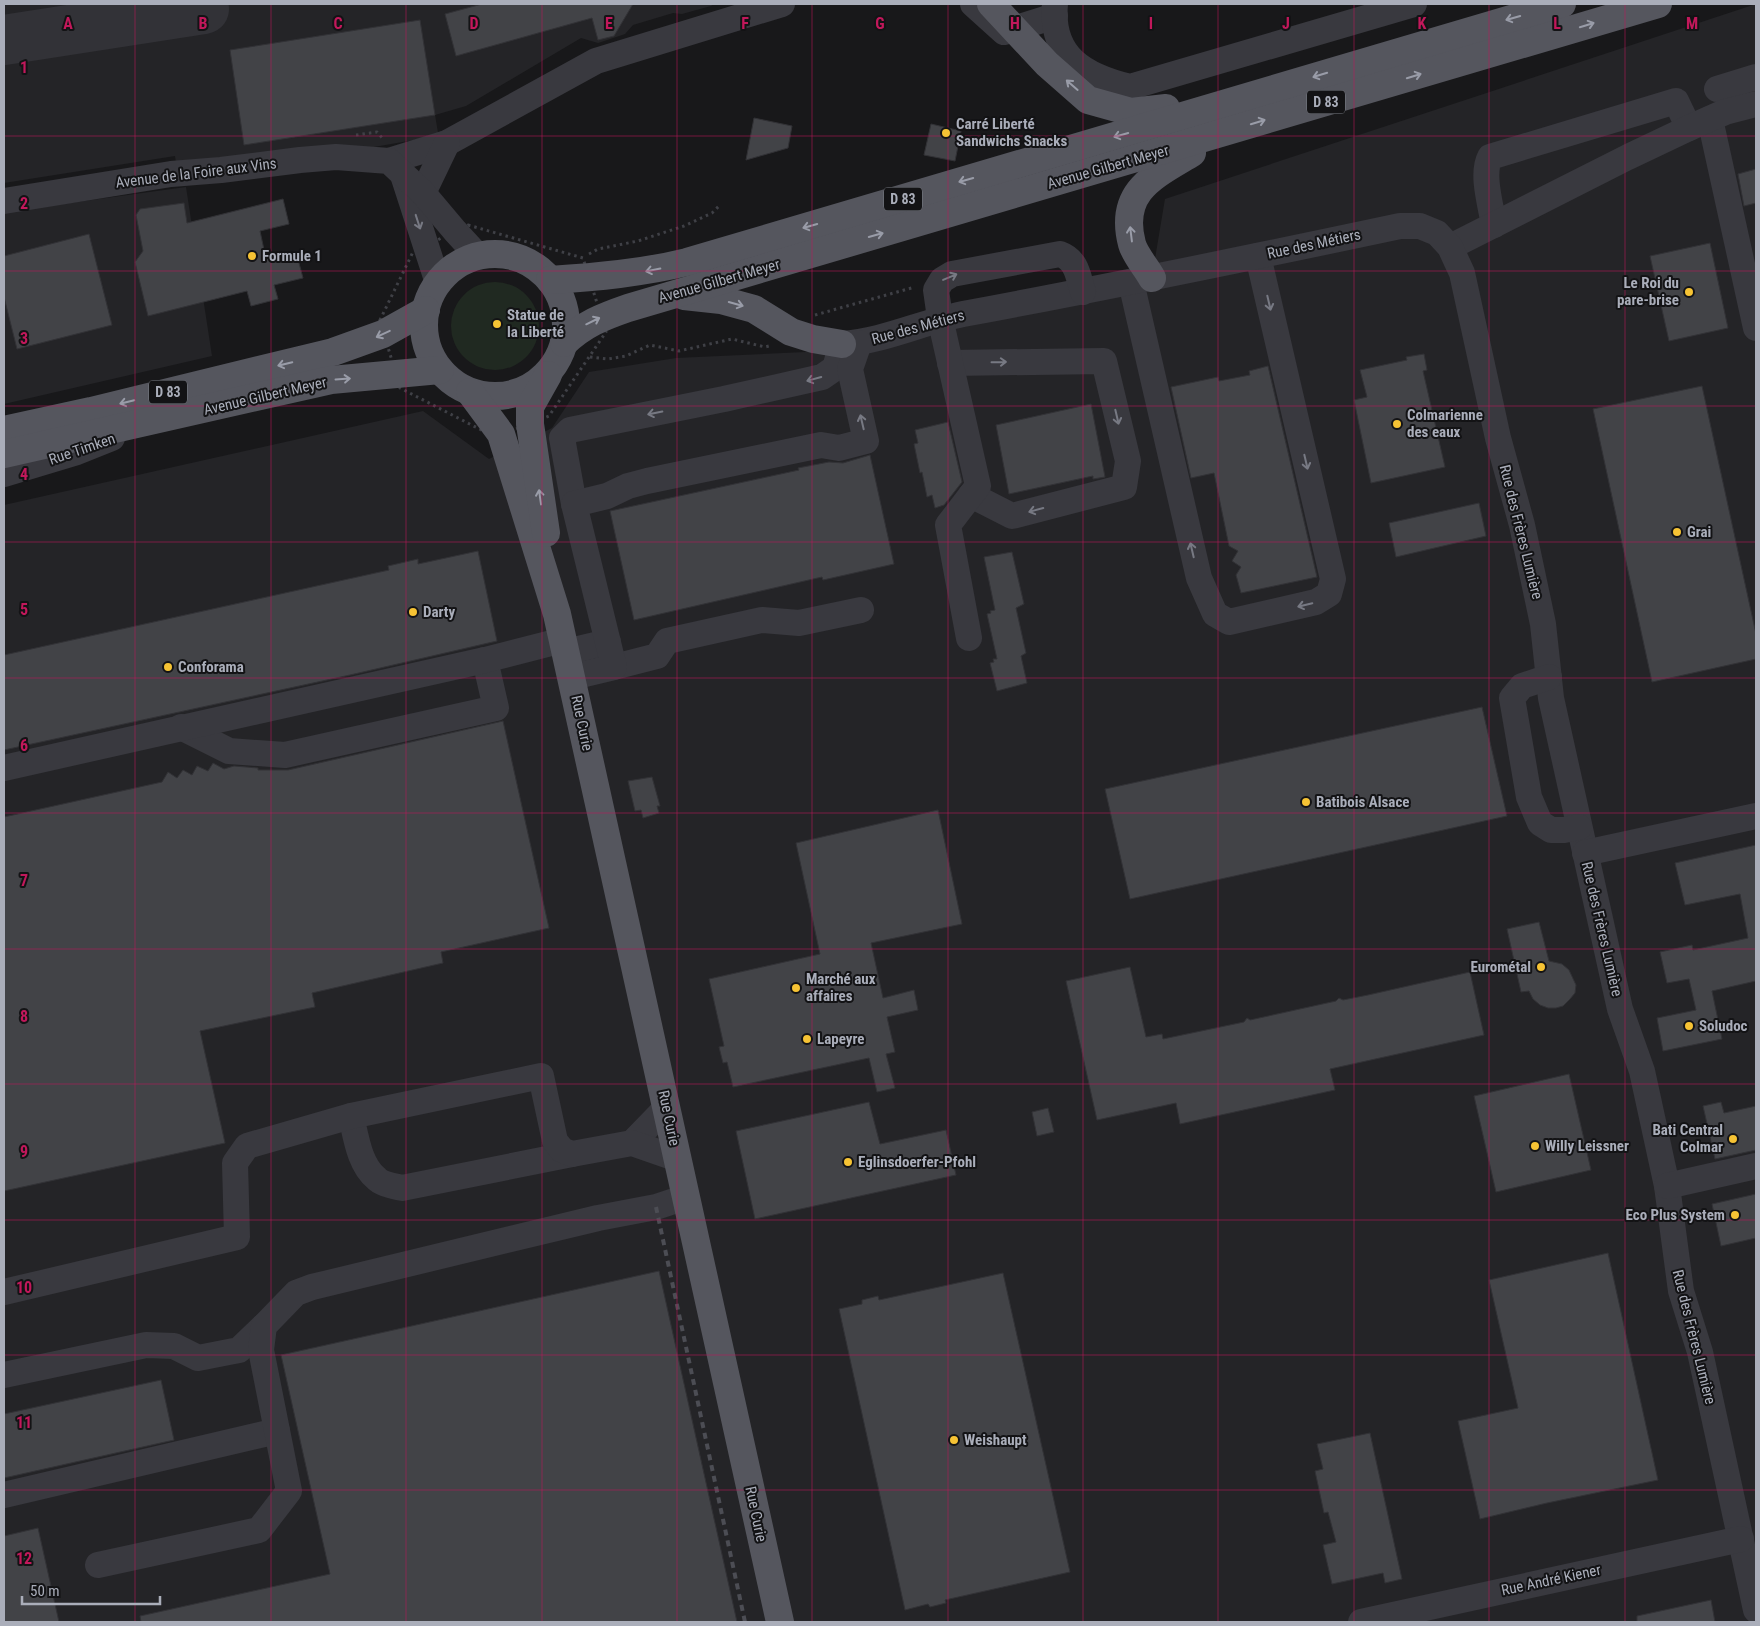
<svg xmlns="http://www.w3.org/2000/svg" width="1760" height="1626" font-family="'Roboto Condensed',sans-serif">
<rect width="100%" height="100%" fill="#18181a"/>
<g fill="#242427">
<path d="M4,4h710l-3,2 -29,8 -9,-1 -40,12 -8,9 -27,9 -17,-5 -115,68 -31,9 3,18 -24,7 -40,7 -198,15 -1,-6 -171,27z"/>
<path d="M1756,4v1618h-1752v-1117l419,-94 66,48 63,-31 37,-56 87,-14 151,-7 324,-68 14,-84z"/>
<path d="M186,187l26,169 -208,48v-192z"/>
</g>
<circle fill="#202921" cx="495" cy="326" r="44"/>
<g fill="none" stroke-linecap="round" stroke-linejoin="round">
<path stroke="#323237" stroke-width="50" d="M4,40l200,-31 -1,-5"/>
</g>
<g fill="#424347" stroke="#323236">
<path d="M482,4h151l-19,32 -16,4 -6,-22 -136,38 -11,-42z"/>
<path d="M420,20l15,95 -191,30 -14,-95z"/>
<path d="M754,118l38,8 -4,22 -42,12z"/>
<path d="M931,124l30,7 -6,30 -31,-6z"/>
<path d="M1756,169v34l-12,3 -6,-32z"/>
<path d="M283,199l6,25 -29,7 6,28 30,-7 7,26 -29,7 4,14 -27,7 -4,-15 -99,25 -13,-54 8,-11 -7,-36 4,-6 44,-6 3,20z"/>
<path d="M89,234l23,91 -95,24 -13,-52v-41z"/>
<path d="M1710,243l18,85 -59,13 -19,-85z"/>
<path d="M1424,354l3,16 -4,1 22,96 -74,16 -17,-83 13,-3 -7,-27 47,-10 -1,-3z"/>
<path d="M1268,366l49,211 -76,16 -5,-18 5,-8 -9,-6 6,-10 -9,-5 -15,-73 -23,5 -20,-91 47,-10 1,4 31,-6 -1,-4z"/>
<path d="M1702,386l54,248v25l-104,23 -59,-273z"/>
<path d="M1091,404l14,73 -12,2v-3l-84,18 -13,-69z"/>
<path d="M948,422l14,60 -18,23 -9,3 -3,-13 -5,2 -5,-25 -2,1 -6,-29 4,-1 -3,-13z"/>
<path d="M870,455l24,109 -71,16 -1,-3 -188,43 -24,-109 189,-41 -1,-2 31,-6 14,1z"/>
<path d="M1479,503l7,33 -90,21 -7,-34z"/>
<path d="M478,551l19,90 -147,34 -346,75v-95l385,-85 -1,-4 30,-7v5z"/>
<path d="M1012,552l12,52 -8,4 10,45 -5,3 6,27 -30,8 -7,-28 4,-1 -1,-3h4l-10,-45 4,-1 -1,-2 5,-1 -11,-53z"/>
<path d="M1482,707l25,109 -377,83 -25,-110z"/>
<path d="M503,721l46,207 -108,24 2,11 -131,30 3,14 -115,24 25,112 -221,48v-374l158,-35 6,-10 9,6 6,-8 9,5 5,-9 11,5 5,-8 11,6 10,-3 24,2v2h30z"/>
<path d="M652,777l8,29h-3l2,7 -16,5 -2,-8 -6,1 -7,-30z"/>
<path d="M938,810l24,114 -91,19 12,55 31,-8 4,20 -31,7 8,35 -9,2 9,34 -18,4 -8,-34 -136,29 -6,-25 -4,1 -4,-16 5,-1 -15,-67 111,-25 -24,-111z"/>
<path d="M1756,845v136l-44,10 10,48 -59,12 -6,-33 39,-8 -7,-31 -22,4 -7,-31 32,-7 1,5 55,-12 -8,-44 -55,11 -10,-42z"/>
<path d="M1539,922l10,39 13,3 7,6 7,15 -1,8 -5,6 -7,7 -7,2h-8l-8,-3 -7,-6 -4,-8 -8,1 -14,-63z"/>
<path d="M1130,967l16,70 16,-3 1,5 81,-17 3,-4 3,2 86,-19 3,-3 4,2 25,-5 102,-23 14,63 -154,34 5,21 -155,34 -4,-21 -79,17 -31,-139z"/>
<path d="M1569,1074l22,96 -95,22 -22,-96z"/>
<path d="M869,1102l11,42 66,-14 10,45 -201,44 -19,-88z"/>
<path d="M1721,1102l3,11 32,-7v44l-41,9 -12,-53z"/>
<path d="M1048,1108l6,24 -17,4 -5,-24z"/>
<path d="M1756,1194v44l-35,8 -9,-42z"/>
<path d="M1608,1253l50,227 -111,23 -67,16 -22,-98 60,-13 -29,-128z"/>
<path d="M659,1271l78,351h-596l-1,-6 190,-42 -49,-219z"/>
<path d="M1003,1273l67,299 -125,28 1,3 -16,4 -2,-3 -23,6 -66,-301 23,-5v-4l16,-4 1,4z"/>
<path d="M161,1380l13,60 -170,38v-64z"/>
<path d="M1370,1433l32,146 -17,4 -2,-10 -51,11 -9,-39 13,-3 -8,-30 -4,1 -9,-42 8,-2 -6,-25z"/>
<path d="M38,1528l21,94h-55v-86z"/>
<path d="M1711,1600l4,22h-78v-6z"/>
</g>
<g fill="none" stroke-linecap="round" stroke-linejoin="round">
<g stroke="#3f4046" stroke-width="3" stroke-dasharray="2.5 4" stroke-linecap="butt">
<path d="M356,135l21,-3 6,7"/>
<path d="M468,225l115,33 23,74 -57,84 -19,8 -29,10 -10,1 -91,-47 -20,-68 33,-68z"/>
<path d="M589,254l9,-5 40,-8 46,-15 28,-13 8,-8"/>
<path d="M815,315l100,-28"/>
<path d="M590,357l18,2 18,-3 24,-11 29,6 53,-12 33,8 4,-1"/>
</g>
<g stroke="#39393f" stroke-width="26">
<path d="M973,4l31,28 51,-16"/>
<path d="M1055,4c-5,53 30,72 75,83l284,-83"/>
<path d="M1717,89l39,-12"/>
<path d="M1710,119l46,209"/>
<path d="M389,161l58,-18 149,-82 186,-57"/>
<path d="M404,178l34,105"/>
<path d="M423,193l24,-50"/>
<path d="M4,201l167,-27 50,-4 79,-10 36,-3 53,4 34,32 32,38 23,25"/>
<path d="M1494,225c-3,-19 -13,-51 -4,-68l186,-56 13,27"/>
<path d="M1450,247l178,-90 61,-29 36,-16 31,-8"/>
<path d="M1131,282l68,296 16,36 14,8 87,-20 13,-8 4,-15 -75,-323"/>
<path d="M950,363l154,-2 24,100 -4,26 -112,29 -41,-21"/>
<path d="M4,474l73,-22 35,-14"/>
<path d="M574,504l-12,-66 8,-8 154,-31 98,-22 13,-9 7,-24c42,-3 80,-22 121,-30 146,-27 291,-57 437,-88h20l17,7 13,14 12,26 36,165 24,87 21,99 8,74 69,311 22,62 25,115 14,105 19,61 56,258"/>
<path d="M969,638l-21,-113 30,-39 -38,-168 -4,-28 6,-10 10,-6 108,-20c17,6 18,22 23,38"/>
<path d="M566,652l42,-10"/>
<path d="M614,667l43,-11 10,-15 95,-21 37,3 62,-13"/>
<path d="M572,677l42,-10 -40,-163 33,-8 21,-10 19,-5 174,-36 18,3 27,-7 -16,-72 9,-26"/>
<path d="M1549,677l-27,9 -10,12 17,99 11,26 11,7h13l15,-3"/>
<path d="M181,727l48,24 56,4 211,-47 -11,-48"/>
<path d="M4,768l481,-108 78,-20"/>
<path d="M1585,853l171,-37"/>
<path d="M351,1116c5,20 8,48 25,62 5,6 18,8 26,10l170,-34"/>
<path d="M632,1143l34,-35"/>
<path d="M1667,1186l89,-20"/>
<path d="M4,1292l233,-55 -2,-74 12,-17 104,-30 190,-40 14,65 7,9 10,4 60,-11 46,16"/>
<path d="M4,1375l142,-30 28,1 24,12 41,-8 25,-24"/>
<path d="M4,1495l273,-64"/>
<path d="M98,1565l161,-35 30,-39 -28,-141 3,-24 32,-33 16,-6 286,-69 58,-11 30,-10"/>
<path d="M1361,1622l380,-83"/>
</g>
<g stroke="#55565e" stroke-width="28">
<path d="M991,4l56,60 41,36 43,12 35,-4"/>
<circle cx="495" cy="325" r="71"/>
<path d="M1152,278c-6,-11 -17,-23 -20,-34 -14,-53 22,-68 60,-91"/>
<path d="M550,280c47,-3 92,-7 137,-18l875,-258"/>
<path d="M684,296l37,4 33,9 37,23 22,7 29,5"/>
<path d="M564,343c20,-19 38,-26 64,-35l1030,-304"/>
<path d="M470,392l31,42 56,180 223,1008"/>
<path d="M4,430l87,-19 242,-59 50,-18 43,-24"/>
<path d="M4,454l327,-74 109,-10"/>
<path d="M546,533l-16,-109v-17l18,-32"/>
</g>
<path stroke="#4c4d54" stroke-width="4" stroke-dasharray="6 5" stroke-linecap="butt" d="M656,1207l89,415"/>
</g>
<defs><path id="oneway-shaft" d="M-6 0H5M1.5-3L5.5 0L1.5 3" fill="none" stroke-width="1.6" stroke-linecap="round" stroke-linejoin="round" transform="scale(1.25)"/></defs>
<g stroke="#999ca8">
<use href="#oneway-shaft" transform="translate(1513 18) rotate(164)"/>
<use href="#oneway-shaft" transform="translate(1587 25) rotate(-17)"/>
<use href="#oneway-shaft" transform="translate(1320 75) rotate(163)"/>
<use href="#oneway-shaft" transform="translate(1414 76) rotate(-17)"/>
<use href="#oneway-shaft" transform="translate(1072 85) rotate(-139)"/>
<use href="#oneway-shaft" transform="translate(1258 122) rotate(-17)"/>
<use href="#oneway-shaft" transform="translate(1121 135) rotate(164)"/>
<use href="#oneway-shaft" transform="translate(966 180) rotate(164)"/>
<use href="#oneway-shaft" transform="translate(810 226) rotate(164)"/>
<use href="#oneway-shaft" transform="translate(1131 234) rotate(-97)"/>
<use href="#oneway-shaft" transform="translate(876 235) rotate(-16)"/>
<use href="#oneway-shaft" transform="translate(653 270) rotate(169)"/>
<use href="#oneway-shaft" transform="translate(736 304) rotate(16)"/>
<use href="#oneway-shaft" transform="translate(593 321) rotate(-26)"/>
<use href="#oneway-shaft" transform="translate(383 334) rotate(155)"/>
<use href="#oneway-shaft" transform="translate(285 364) rotate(166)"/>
<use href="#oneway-shaft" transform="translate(343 379) rotate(-4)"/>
<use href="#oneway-shaft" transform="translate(127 402) rotate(166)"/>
<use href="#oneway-shaft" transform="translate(540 497) rotate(-98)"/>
</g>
<g stroke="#777983">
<use href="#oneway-shaft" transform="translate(418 222) rotate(72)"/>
<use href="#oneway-shaft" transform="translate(950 277) rotate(-23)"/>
<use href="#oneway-shaft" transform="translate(1269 303) rotate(77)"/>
<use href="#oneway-shaft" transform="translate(999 362) rotate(-1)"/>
<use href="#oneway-shaft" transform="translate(814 379) rotate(165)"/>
<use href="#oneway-shaft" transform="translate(655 413) rotate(169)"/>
<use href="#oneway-shaft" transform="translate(1117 417) rotate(77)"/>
<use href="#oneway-shaft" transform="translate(862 422) rotate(-103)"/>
<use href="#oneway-shaft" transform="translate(1306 462) rotate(77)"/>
<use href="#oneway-shaft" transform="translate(1036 510) rotate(165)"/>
<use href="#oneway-shaft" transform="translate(1192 550) rotate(-103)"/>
<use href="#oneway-shaft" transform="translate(1305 605) rotate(167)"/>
</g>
<path fill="none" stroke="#c2185b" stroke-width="1" stroke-opacity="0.55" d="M135,4v1618M271,4v1618M406,4v1618M542,4v1618M677,4v1618M812,4v1618M948,4v1618M1083,4v1618M1218,4v1618M1354,4v1618M1489,4v1618M1625,4v1618M4,136h1752M4,271h1752M4,406h1752M4,542h1752M4,678h1752M4,813h1752M4,949h1752M4,1084h1752M4,1220h1752M4,1355h1752M4,1490h1752"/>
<g fill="#f6c334" stroke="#131315" stroke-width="2">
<circle cx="946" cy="133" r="5"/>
<circle cx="252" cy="256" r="5"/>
<circle cx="1689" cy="292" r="5"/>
<circle cx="497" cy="324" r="5"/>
<circle cx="1397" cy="424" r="5"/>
<circle cx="1677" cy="532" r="5"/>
<circle cx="413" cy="612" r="5"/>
<circle cx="168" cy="667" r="5"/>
<circle cx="1306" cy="802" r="5"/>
<circle cx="1541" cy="967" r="5"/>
<circle cx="796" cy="988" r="5"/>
<circle cx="1689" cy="1026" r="5"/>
<circle cx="807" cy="1039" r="5"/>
<circle cx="1733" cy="1139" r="5"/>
<circle cx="1535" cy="1146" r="5"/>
<circle cx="848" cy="1162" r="5"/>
<circle cx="1735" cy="1215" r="5"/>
<circle cx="954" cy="1440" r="5"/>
</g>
<g text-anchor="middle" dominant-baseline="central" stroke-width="4" stroke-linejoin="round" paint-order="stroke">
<g fill="#131315" stroke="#7d8088" stroke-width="1">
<rect x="1307" y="90.5" width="38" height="23" rx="4"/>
<rect x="884" y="187.5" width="38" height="23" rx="4"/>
<rect x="149" y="380.5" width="38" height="23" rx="4"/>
</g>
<g font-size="14" font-weight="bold" fill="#aaaeba">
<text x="1326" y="102">D 83</text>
<text x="903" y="199">D 83</text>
<text x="168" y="392">D 83</text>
</g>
<g font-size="15" font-weight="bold" fill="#aaaeba" stroke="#131315" text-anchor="start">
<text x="956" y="124">Carré Liberté<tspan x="956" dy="17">Sandwichs Snacks</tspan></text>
<text x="262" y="256">Formule 1</text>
<text x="1679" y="283" text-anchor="end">Le Roi du<tspan x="1679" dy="17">pare-brise</tspan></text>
<text x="507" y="315">Statue de<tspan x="507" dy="17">la Liberté</tspan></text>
<text x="1407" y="415">Colmarienne<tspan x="1407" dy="17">des eaux</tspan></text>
<text x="1687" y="532">Grai</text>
<text x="423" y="612">Darty</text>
<text x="178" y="667">Conforama</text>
<text x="1316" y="802">Batibois Alsace</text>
<text x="1531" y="967" text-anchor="end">Eurométal</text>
<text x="806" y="979">Marché aux<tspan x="806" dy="17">affaires</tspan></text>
<text x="1699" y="1026">Soludoc</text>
<text x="817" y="1039">Lapeyre</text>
<text x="1723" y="1130" text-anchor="end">Bati Central<tspan x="1723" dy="17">Colmar</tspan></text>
<text x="1545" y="1146">Willy Leissner</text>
<text x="858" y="1162">Eglinsdoerfer-Pfohl</text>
<text x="1725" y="1215" text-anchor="end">Eco Plus System</text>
<text x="964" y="1440">Weishaupt</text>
</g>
<g font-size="15" fill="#aaaeba" stroke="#131315">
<text transform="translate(1108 167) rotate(-16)">Avenue Gilbert Meyer</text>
<text transform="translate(196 173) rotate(-7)">Avenue de la Foire aux Vins</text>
<text transform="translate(1314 244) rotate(-12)">Rue des Métiers</text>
<text transform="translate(719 281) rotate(-16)">Avenue Gilbert Meyer</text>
<text transform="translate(918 327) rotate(-15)">Rue des Métiers</text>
<text transform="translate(265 396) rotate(-13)">Avenue Gilbert Meyer</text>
<text transform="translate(82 449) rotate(-19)">Rue Timken</text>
<text transform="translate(1521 532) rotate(76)">Rue des Frères Lumière</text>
<text transform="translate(582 723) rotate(78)">Rue Curie</text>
<text transform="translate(1602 929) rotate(77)">Rue des Frères Lumière</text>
<text transform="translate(669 1118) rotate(78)">Rue Curie</text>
<text transform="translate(1694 1337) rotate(76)">Rue des Frères Lumière</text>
<text transform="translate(756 1514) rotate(78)">Rue Curie</text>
<text transform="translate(1551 1580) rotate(-12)">Rue André Kiener</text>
</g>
</g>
<g font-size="16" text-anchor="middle" font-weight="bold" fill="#c2185b" stroke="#131315" stroke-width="4" stroke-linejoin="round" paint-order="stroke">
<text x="68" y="29">A</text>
<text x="203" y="29">B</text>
<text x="338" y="29">C</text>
<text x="474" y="29">D</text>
<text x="609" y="29">E</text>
<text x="745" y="29">F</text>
<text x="880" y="29">G</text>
<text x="1015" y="29">H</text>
<text x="1151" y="29">I</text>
<text x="1286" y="29">J</text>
<text x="1422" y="29">K</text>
<text x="1557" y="29">L</text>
<text x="1692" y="29">M</text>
<text x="24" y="73">1</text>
<text x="24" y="209">2</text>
<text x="24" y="344">3</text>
<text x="24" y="480">4</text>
<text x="24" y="615">5</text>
<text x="24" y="751">6</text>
<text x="24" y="886">7</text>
<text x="24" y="1022">8</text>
<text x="24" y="1157">9</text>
<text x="24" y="1293">10</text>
<text x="24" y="1428">11</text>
<text x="24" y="1564">12</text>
</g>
<rect width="1760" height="1626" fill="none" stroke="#aaaeba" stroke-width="10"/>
<path d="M22 1596v8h138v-8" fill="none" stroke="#aaaeba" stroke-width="2.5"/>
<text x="30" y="1596" font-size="15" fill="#aaaeba" stroke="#131315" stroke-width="4" paint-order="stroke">50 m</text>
</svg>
